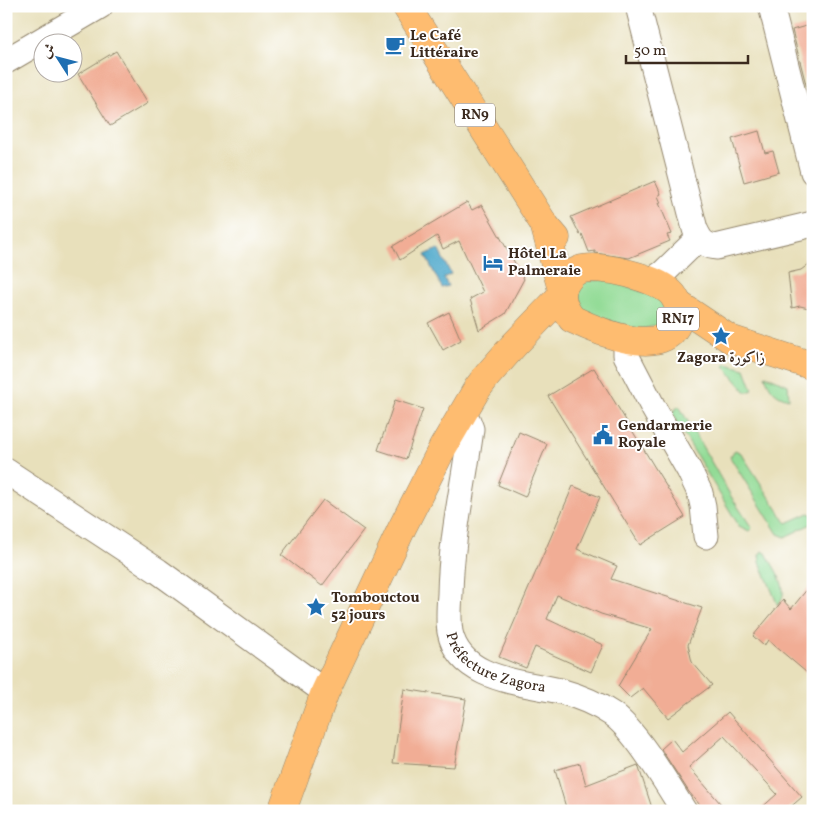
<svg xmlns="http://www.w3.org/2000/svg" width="819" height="817" font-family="Vollkorn,Amiri,serif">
<rect width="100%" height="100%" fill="#fff"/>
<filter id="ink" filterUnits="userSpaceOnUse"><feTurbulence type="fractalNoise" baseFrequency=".02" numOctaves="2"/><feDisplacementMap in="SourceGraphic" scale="10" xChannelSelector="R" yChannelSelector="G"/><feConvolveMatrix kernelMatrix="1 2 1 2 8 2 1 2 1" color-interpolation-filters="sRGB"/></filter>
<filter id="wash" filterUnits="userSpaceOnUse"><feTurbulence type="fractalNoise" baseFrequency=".0096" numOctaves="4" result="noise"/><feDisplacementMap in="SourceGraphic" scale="20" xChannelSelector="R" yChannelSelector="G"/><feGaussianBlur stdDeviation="1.12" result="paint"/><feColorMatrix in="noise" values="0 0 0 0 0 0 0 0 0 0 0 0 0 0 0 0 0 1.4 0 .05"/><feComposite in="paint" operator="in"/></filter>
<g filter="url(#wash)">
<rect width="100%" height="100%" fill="#e8e0bb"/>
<g fill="#93db96" stroke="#67825a">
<path d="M609,279l52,20 6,15 -5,10 -23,6 -60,-19 -8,-20 6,-9z"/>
<path d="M726,364l19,5 8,21 -6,2 -2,-1 -21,-25z"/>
<path d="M765,375l23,10 1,14c-14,-3 -20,-11 -24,-24z"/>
<path d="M679,406l53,92 20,30 -3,3 -10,-5 -68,-113z"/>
<path d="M735,450l6,3 44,68 2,2 22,-10 4,2v8l-28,14 -7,-3 -48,-77z"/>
<path d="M762,551l4,2c8,16 26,37 12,53l-18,-44 -1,-7z"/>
</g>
<path fill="#4da8cb" stroke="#446974" d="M438,249l13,25 -7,4 4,8 -6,2 -17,-33z"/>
<g id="blocks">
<g fill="#f1ad95">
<path d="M813,24v75l-3,1 -18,-70z"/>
<path d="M116,51l32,52 -38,23 -32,-52z"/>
<path d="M759,131l6,22 8,-2 6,21 -35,10 -12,-43z"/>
<path d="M655,181l6,13 -3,2 3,7h-2l13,31 -5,1 3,6 -41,17 -34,-5v-2l-6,1 -7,-18 -2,1 -9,-18z"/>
<path d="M467,202l5,8 10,-5 42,74 -19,35 -26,16 -9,-31 13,-7 -24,-51 -16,8 -6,-13 -37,24 -7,-14z"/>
<path d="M813,261v48l-13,-3 -8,2 -4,-35 13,-3z"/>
<path d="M449,312l12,28 -18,10 -15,-27z"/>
<path d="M594,368l91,149 -45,28 -92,-149z"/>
<path d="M395,400l28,9 -17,50 -28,-9z"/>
<path d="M519,432l28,12 -22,53 -27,-12z"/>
<path d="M573,486l27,11 -23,52 40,17 -6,13 91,29 -14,37 4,17 20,23 -44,33 -25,-30 -13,10 -12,-12 34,-57 -51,-15 -44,-19 -10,24 56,26 -12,27 -56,-25 -9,21 -27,-11z"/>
<path d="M323,500l41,30 -42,56 -41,-31z"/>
<path d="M813,582v96l-45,-38 -4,6 -11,-10 30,-36 8,9z"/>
<path d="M404,689l62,10 -12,68 -61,-4z"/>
<path d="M728,712l74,85 -16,14h-28l19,-17 -53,-58 -35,31 38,44h-22l-16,-19 -28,-43 11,-10 10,13z"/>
<path d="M580,763l6,22 52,-20 15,46h-86l-12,-41z"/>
</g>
</g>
</g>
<g filter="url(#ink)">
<use href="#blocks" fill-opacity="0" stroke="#92856c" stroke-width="1"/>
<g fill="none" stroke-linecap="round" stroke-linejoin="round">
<defs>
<g id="minor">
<path d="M638,6l57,223c5,11 8,16 21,18l97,-23"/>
<path d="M771,6l42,166"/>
<path d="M6,61l94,-55"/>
<path d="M648,280l9,-3 6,-4 36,-35"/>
<path d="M626,338v17l28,54 35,61 11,23 3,13 3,30"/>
<path id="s1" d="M462,415l6,6 3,8c-7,55 -20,109 -21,165 -1,13 -2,26 0,38 10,48 71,50 110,59 18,5 36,12 52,23 24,17 55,70 72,97"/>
<path d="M6,471l152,100 167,121"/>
</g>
<g id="major">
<path d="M406,6l138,218 12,14"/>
<path d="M544,224l18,66c-1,12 3,20 10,29 25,12 89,40 105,5 4,-10 2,-21 -4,-29 -13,-17 -75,-32 -94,-25 -9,4 -13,11 -17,20"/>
<path d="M678,304l52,35 83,27"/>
<path d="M282,811l43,-119 77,-164 41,-81 34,-58 9,-12 28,-32 48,-50"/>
</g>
</defs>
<use href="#minor" stroke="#92856c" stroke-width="27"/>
<use href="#major" stroke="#92856c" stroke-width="29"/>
<use href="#minor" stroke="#fff" stroke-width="25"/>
<use href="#major" stroke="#febc70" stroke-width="28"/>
</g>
</g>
<defs>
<symbol id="cafe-bare" viewBox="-9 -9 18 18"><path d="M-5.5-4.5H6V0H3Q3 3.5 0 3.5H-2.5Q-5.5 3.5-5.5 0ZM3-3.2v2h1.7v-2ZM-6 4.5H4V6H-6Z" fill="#1f6fb2" stroke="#fff" stroke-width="2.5" paint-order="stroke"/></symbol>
<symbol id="hotel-bare" viewBox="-9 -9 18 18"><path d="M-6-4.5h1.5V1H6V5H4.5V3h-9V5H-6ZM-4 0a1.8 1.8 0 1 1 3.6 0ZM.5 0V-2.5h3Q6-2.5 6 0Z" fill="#1f6fb2" stroke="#fff" stroke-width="2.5" paint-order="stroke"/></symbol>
<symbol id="sight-bare" viewBox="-9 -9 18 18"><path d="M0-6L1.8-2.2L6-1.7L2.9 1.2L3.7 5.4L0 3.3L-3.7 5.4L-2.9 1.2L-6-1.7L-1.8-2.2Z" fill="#1f6fb2" stroke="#fff" stroke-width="2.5" paint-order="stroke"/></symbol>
<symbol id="civic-bare" viewBox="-9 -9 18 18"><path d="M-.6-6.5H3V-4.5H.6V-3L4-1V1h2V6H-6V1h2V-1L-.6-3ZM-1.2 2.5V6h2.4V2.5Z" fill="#1f6fb2" stroke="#fff" stroke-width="2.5" paint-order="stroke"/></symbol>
</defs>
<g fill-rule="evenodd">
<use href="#cafe-bare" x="381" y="31" width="28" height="28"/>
<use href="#hotel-bare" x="479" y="249" width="28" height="28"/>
<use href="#sight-bare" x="707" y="322" width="28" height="28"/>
<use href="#civic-bare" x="589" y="421" width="28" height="28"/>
<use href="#sight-bare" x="302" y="593" width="28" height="28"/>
</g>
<g text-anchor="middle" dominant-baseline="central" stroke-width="4" stroke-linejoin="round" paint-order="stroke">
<g fill="#fff" stroke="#766a62" stroke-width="1">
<rect x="455" y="103.5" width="40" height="23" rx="4"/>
<rect x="657" y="307.5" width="42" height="23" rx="4"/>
</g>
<g font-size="14" font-weight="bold" fill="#3b2a1e">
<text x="475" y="115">RN9</text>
<text x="678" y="319">RN17</text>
</g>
<g font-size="15" font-weight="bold" fill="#3b2a1e" stroke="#fff" text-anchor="start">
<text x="410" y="36">Le Café<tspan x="410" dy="17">Littéraire</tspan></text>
<text x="508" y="254">Hôtel La<tspan x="508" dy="17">Palmeraie</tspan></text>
<text x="721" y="358" text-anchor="middle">Zagora زاكورة</text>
<text x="618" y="426">Gendarmerie<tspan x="618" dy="17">Royale</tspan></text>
<text x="331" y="598">Tombouctou<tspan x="331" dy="17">52 jours</tspan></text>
</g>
<g font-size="15" fill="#3b2a1e" stroke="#fff">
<text stroke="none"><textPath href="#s1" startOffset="281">Préfecture Zagora</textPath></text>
</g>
</g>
<rect width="819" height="817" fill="none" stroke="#fff" stroke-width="25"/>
<g transform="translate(58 58) rotate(306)"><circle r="24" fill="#ffffff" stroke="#b1aaa5"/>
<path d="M0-4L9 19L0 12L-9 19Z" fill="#1f6fb2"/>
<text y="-8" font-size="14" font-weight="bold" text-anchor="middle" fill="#3b2a1e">ش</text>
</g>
<path d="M626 55v8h122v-8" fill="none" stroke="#3b2a1e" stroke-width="2.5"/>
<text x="634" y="55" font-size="15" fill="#3b2a1e" stroke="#ffffff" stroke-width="4" paint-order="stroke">50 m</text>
</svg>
